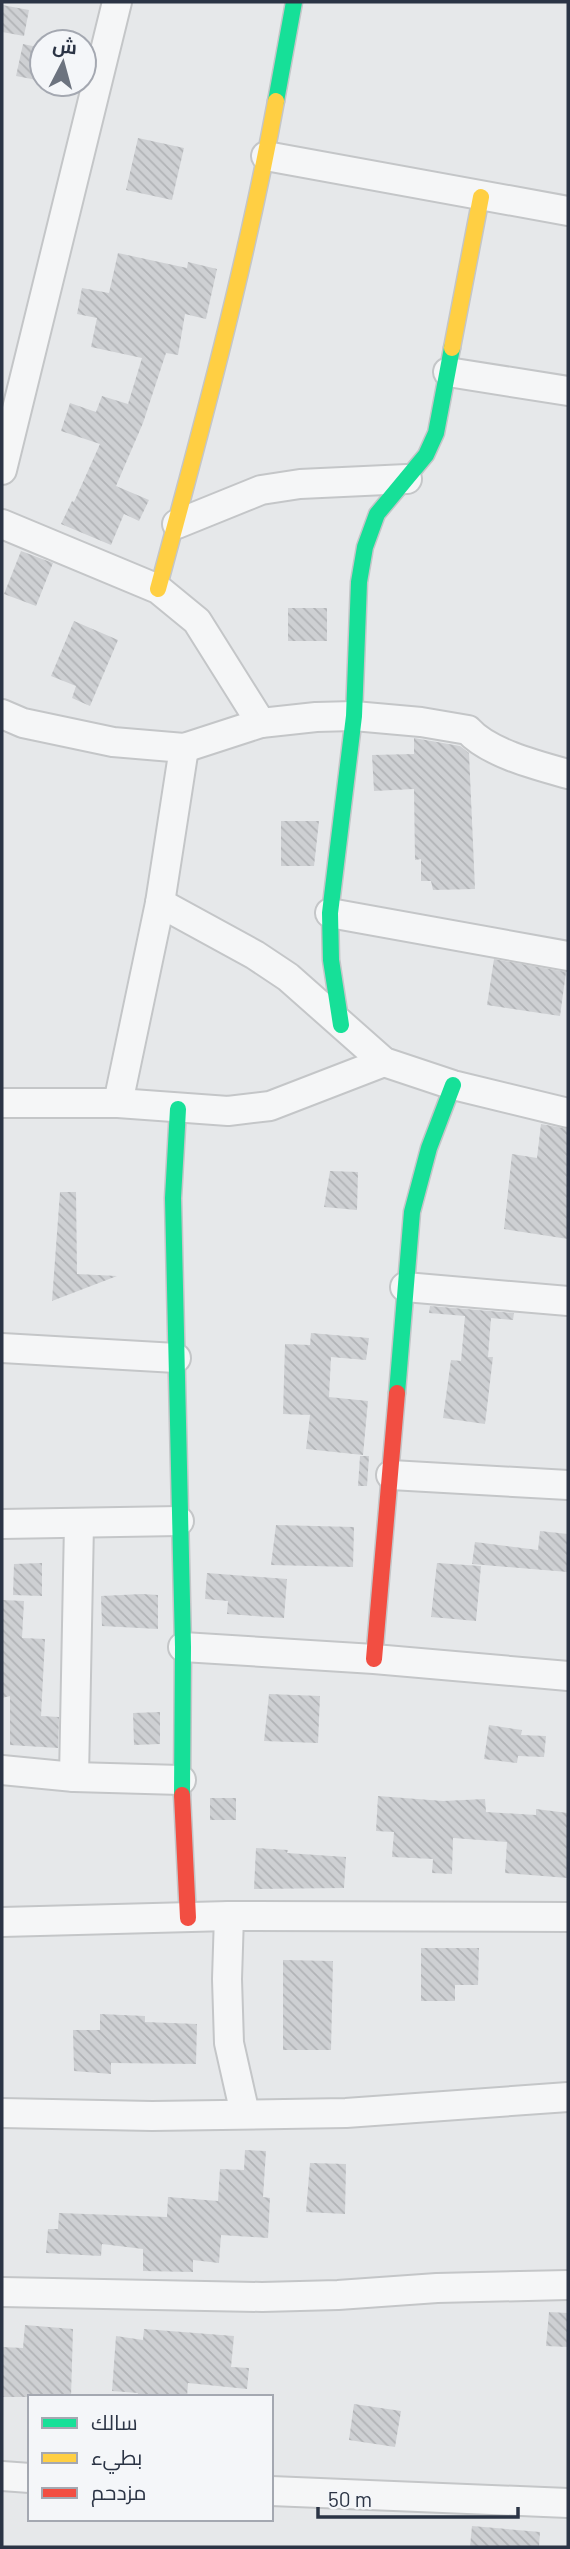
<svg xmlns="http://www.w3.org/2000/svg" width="570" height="2549" font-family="Barlow,Cairo,sans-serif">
<defs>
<pattern id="building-back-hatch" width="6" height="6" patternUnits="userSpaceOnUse" patternTransform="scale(1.75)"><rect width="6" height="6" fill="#ced0d3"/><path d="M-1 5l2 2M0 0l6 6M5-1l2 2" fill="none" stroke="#b1b3b6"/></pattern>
</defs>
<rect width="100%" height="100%" fill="#e6e8ea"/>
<g fill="url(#building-back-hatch)">
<path d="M2,5l27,5 -5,26 -22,-4z"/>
<path d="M23,44l19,4v33l-26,-5z"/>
<path d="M138,138l46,10 -12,52 -46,-10z"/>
<path d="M118,253l69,15 1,-6 29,7 -11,50 -21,-5 -7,41 -12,-2 -23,70 -27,63 33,14 -10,21 -15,-7 -13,31 -50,-21 11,-23 2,1 26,-58 -39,-13 9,-28 26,9 6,-16 26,8 14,-46 -51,-11 6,-29 -20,-4 5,-26 27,5z"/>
<path d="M21,551l32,12 -17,43 -32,-12z"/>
<rect x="288" y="608" width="39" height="33"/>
<path d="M74,621l44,19 -28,66 -18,-8 4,-12 -25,-10z"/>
<path d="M414,738l46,8 9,7 6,136 -42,1 -2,-9h-10v-22l-6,1 -1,-71 -40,2 -2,-36 42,-1z"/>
<path d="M281,821h38l-5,45h-33z"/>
<path d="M494,959l72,13 -6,44 -73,-11z"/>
<path d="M541,1124l27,5v110l-64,-10 8,-75 25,4z"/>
<path d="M330,1171l28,1 -1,38 -33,-3z"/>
<path d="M60,1192h16l1,82 40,2 -65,25z"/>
<path d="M430,1306l84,7 -1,7 -22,-2 -3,39h5l-8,67 -42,-6 8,-58 10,1 4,-45 -36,-3z"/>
<path d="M311,1333l58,5 -3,22 -35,-3 -2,40 39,4 -5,54 -57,-6 4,-34 -27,-1 2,-70 25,1z"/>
<path d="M360,1456h9l-2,30h-9z"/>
<path d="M276,1525l78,2 -1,40 -82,-2z"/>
<path d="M540,1531l28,3v38l-96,-8 3,-22 63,8z"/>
<path d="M42,1563v33l-29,-1 1,-31z"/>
<path d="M437,1563l44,3 -5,55 -45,-4z"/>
<path d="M207,1573l80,6 -3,39 -57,-4 1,-13 -23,-2z"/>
<path d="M142,1594l16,1v34l-56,-3 -1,-30z"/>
<path d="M2,1600l22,1 -2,37 23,1 -4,77 18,1 -1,31 -48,-3v-49l-8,2z"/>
<path d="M269,1694l51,2 -2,47 -54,-2z"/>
<path d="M160,1712v32l-26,1 -1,-32z"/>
<path d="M489,1725l33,5 -1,5 25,1 -2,21 -26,-1 -1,7 -33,-4z"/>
<path d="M378,1796l65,5 42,-2 1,13 50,3v-6l32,4v65l-63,-5 2,-31 -54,-4 -1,36 -20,-1 1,-14 -41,-2 2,-25 -18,-1z"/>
<rect x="210" y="1798" width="26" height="22"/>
<path d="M256,1848l32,2 -1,3 59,4 -2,31 -90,1z"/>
<path d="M421,1948h58l-1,37h-23v16h-34z"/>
<path d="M283,1960l50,1 -2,89h-48z"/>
<path d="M100,2014l45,2v6l52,2 -1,40 -85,-1v11l-37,-3 -1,-41h27z"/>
<path d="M245,2150l21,1 -3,46 7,1 -2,40 -47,-3 -2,28 -26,-3v12l-50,-1v-22l-41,-5 -1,12 -55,-3 2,-24h10l1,-16 108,4 1,-20 50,4 2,-32 24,1z"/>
<path d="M310,2163l36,1 -1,50 -39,-2z"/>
<path d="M549,2312l19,1v34l-22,-1z"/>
<path d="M25,2325l48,4 -2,68h-69v-50l21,1z"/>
<path d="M144,2329l90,7 -3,31 18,1 -2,21 -59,-6 -1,14h-50l1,-4 -26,-2 4,-55 27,4z"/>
<path d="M354,2404l47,7 -6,36 -46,-7z"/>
<path d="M472,2526l68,6 -1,15h-69z"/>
</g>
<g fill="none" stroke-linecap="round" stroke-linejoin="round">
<defs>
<g id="street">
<path d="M266,156l302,55"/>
<path d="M448,372l120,19"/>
<path d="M2,470l115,-468"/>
<path d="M2,524l156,65 39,32 64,102"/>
<path d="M177,524l84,-34 39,-6 107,-5"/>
<path d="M2,714l21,9 90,19 71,6 77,-25 55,-6 38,-1 67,6 47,8c20,23 71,36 100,44"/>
<path d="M160,903l95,52 33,22 96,85 69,23 115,28"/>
<path d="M330,913l238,43"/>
<path d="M2,1103h116l110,8 42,-5 114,-44"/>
<path d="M118,1103l42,-200 24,-155"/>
<path d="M405,1287l163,14"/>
<path d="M2,1348l174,10"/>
<path d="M391,1475l177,10"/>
<path d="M2,1524l177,-3"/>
<path d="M183,1647l191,12 194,17"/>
<path d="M2,1770l72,7 107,3"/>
<path d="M74,1777l5,-253"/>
<path d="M229,1916l-2,63 2,64 16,71"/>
<path d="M2,1922l227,-6 339,1"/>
<path d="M2,2113l150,3 194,-3 222,-16"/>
<path d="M2,2292l260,5 76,-2 99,-7 131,-3"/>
<path d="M2,2476l28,2"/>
<path d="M271,2491l297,12"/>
</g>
<g id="fast">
<path d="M276,101l18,-99"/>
<path d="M341,1025l-10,-65 -1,-47 24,-197 5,-134 6,-35 12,-33 49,-59 10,-22 16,-85"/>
<path d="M178,1109l-5,89 10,449 -1,148"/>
<path d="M397,1393l15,-181 17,-64 24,-63"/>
</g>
<g id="slow">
<path d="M452,348l29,-151"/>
<path d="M158,589c44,-162 88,-324 118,-488"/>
</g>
<g id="jam">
<path d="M374,1659l23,-266"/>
<path d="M182,1795l6,123"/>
</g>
</defs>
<use href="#street" stroke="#c4c6c8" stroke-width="32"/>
<use href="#fast" stroke="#c4c6c8" stroke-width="19"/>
<use href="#slow" stroke="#c4c6c8" stroke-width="19"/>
<use href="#jam" stroke="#c4c6c8" stroke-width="19"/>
<use href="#street" stroke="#f5f6f7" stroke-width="28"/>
<use href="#fast" stroke="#16e098" stroke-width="16"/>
<use href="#slow" stroke="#ffcf43" stroke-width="16"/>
<use href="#jam" stroke="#f24e42" stroke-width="16"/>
</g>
<rect width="570" height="2549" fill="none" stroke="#2b3445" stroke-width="7"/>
<rect x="28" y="2395" width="245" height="126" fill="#f4f6f9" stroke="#a4a8b1" stroke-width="2"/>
<rect x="42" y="2418" width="35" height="10" fill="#16e098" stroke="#a4a8b1" stroke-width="2"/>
<text x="91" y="2430" font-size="21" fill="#2b3445">سالك</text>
<rect x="42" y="2453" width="35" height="10" fill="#ffcf43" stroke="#a4a8b1" stroke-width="2"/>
<text x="91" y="2465" font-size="21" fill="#2b3445">بطيء</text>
<rect x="42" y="2488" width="35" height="10" fill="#f24e42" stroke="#a4a8b1" stroke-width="2"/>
<text x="91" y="2500" font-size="21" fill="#2b3445">مزدحم</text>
<g transform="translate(63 63) rotate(6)"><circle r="33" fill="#f4f6f9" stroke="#a4a8b1" stroke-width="2"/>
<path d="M0-5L12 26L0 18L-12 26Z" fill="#6c737f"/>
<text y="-10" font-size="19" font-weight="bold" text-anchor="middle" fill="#2b3445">ش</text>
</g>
<path d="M318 2507v10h200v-10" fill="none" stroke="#2b3445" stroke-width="3.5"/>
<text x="328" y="2507" font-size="21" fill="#2b3445" stroke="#f4f6f9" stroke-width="5" paint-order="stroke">50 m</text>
</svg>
